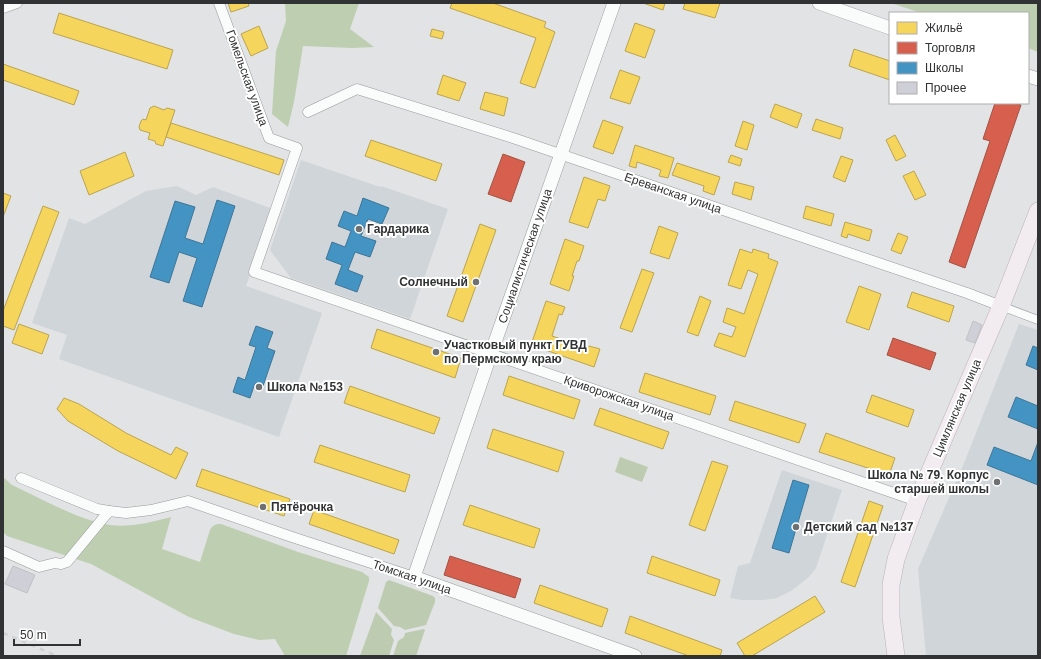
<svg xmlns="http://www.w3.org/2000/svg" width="1041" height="659" font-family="Arial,sans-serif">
<rect width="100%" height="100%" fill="#e1e3e4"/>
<g fill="#d0d5da">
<path d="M301,160l79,27 1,-1 67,23 -38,110 -119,-41 -21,-28z"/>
<path d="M177,186l19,9 17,-8 60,22 -27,77 76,27 -43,124 -220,-78 8,-24 -35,-12 37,-105 16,6 61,-33z"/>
<path d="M1019,324l19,6v326h-112l-8,-87 46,-106z"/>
<path d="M782,470l60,20 -26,78 -7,9 -18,14 -14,7 -14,2h-21l-12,-2 8,-32 12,-3z"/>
</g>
<g fill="#bdccb1">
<path d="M620,457l28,10 -6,15 -27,-10z"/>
<path d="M389,580l44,16 2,2v4l-9,23 -21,5 -5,-3 -6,-1 -16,-18 8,-26z"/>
<path d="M376,612l16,17 -1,6 3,5 -5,16h-29z"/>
<path d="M424,629l1,1 -9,26h-23l5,-15 6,-4 1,-4z"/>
</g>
<g fill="#beceb1">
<path d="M285,3h74l-9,26 24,18 -22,1 -49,-2 -9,56 -6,25 -16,-13 4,-63 10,-30z"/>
<path d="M891,3h147v49l-10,-4v-35h-107z"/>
<path d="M3,477l9,8c30,14 66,35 98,40 18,3 43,-3 61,-8l-9,32 38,13 10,-32c3,-5 5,-6 11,-6l77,28 64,20 7,5v4l-23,75h-61l-10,-17 -16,1 -25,-6 -45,-17 -98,-53 -84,-28 -4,-4z"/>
</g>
<g fill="#f6d55c" stroke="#bba450">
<path d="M228,3h20l1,3 -18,6z"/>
<path d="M452,3h41l53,19 -2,5 11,5 -20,56 -15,-5 16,-45 -86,-30z"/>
<path d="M643,3h22l-2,7z"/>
<path d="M685,3h35l-5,15 -32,-9z"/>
<path d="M59,13l114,37 -6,19 -114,-36z"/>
<path d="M635,23l20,7 -10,28 -20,-7z"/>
<path d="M259,26l9,22 -17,8 -10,-22z"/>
<path d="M432,29l12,3 -2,7 -12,-3z"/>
<path d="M854,49l36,12v19l-41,-14z"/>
<path d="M3,64l76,27 -5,14 -71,-25z"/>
<path d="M620,70l20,7 -10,27 -20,-6z"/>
<path d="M443,75l23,8 -7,18 -22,-7z"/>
<path d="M485,92l23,6 -4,18 -24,-7z"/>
<path d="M775,104l27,10 -5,14 -27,-11z"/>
<path d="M154,106l10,4 3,-2 8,2 -12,36 -7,-2 -1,-3 -7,-2 2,-6 -10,-3 -1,-3 2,-6 2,-2 3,1 4,-12z"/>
<path d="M816,119l27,9 -3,11 -28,-9z"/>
<path d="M603,120l20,7 -10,27 -20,-7z"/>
<path d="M743,121l11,4 -7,25 -12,-4z"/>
<path d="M171,123l113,37 -5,15 -113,-38z"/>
<path d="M895,135l11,21 -10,5 -10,-21z"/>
<path d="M371,140l71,24 -6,17 -71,-25z"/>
<path d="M635,145l39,13 -6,20 -9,-2 2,-6 -24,-8 -1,6 -7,-2z"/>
<path d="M125,152l9,24 -45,19 -9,-24z"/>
<path d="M731,155l11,4 -2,7 -12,-4z"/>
<path d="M841,156l12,4 -8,22 -12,-5z"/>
<path d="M677,163l43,14 -6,18 -11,-4 1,-5 -32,-11z"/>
<path d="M914,171l12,24 -11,5 -12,-24z"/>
<path d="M584,177l26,9 -5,15 -7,-2 -10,29 -19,-6z"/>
<path d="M735,182l19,5 -3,13 -19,-6z"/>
<path d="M3,193l8,3 -8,21z"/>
<path d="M43,206l16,6 -45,118 -11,-4v-15z"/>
<path d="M806,206l28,8 -3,12 -28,-8z"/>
<path d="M845,222l27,8 -3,11 -21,-7 -1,4 -6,-2z"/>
<path d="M480,224l16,6 -33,92 -16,-6z"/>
<path d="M659,226l19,7 -9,26 -19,-6z"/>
<path d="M898,233l10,4 -7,17 -10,-4z"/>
<path d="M565,239l19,7 -5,15h-2l-5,15h2l-5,15 -19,-7z"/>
<path d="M740,249l12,4 1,-4 16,5 -1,4 10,4 -33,95 -31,-11 5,-13 13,4 4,-10 -13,-5 4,-14 17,6 14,-40 -10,-4 -7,19 -13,-4z"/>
<path d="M642,269l12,4 -22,59 -12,-4z"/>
<path d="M859,286l22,8 -12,36 -23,-8z"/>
<path d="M912,292l42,14 -5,16 -42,-15z"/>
<path d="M700,296l11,5 -13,35 -11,-4z"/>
<path d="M546,301l19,6 -3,8 -3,-1 -7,22 36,12 1,-2 11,3 -6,18 -63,-22z"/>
<path d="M19,324l30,11 -7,19 -30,-11z"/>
<path d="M377,329l84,29 -6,20 -84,-30z"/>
<path d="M645,373l71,23 -6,19 -71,-23z"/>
<path d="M509,376l71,24 -6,19 -71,-24z"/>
<path d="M350,386l90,32 -6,16 -90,-31z"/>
<path d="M872,395l42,15 -6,17 -42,-15z"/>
<path d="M64,398l15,6 47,29 45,22 5,-8 12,6 -12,26 -58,-28 -50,-30 -11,-12z"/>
<path d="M735,401l71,23 -7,19 -70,-23z"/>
<path d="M600,408l69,24 -6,17 -69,-24z"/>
<path d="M493,429l71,23 -6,20 -71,-24z"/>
<path d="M826,433l69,25 -6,17 -70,-23z"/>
<path d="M320,445l90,30 -5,17 -91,-30z"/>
<path d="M712,461l16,5 -23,65 -16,-6z"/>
<path d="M202,469l88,30 -6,17 -88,-30z"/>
<path d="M869,501l14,5 -28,81 -14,-5z"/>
<path d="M470,505l70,24 -6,19 -71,-23z"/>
<path d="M314,510l85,30 -5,14 -85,-30z"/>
<path d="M652,556l68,24 -5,16 -68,-23z"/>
<path d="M540,585l68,24 -6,18 -68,-24z"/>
<path d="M815,596l10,16 -73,44h-7l-8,-13z"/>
<path d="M630,616l92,34 -2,6h-31l-64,-23z"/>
</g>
<g fill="#d6604d" stroke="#a45245">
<path d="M995,103h19l7,2 -56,163 -16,-6 41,-121 -7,-2z"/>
<path d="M503,154l22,8 -14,40 -23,-8z"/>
<path d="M893,338l43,15 -6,17 -43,-15z"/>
<path d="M450,556l71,23 -6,19 -71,-23z"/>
</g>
<g fill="#4393c3" stroke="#3e7698">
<path d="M363,198l26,10 -7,16 -14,-5 -7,17 15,5 -6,16 -15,-5 -7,18 15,6 -6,16 -22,-8 7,-19 -16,-6 6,-17 13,5 6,-16 -13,-5 6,-15 13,5z"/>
<path d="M217,200l18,6 -33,101 -19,-6 14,-43 -18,-6 -10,31 -19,-6 25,-76 20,6 -10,31 18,6z"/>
<path d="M256,326l17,6 -6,16 8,3 -12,35 -8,-3 -5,15 -17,-6 5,-15 7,3 11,-33 -7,-2z"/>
<path d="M1033,346l5,2v22l-12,-5z"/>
<path d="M1016,397l22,9v23l-30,-12z"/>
<path d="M1038,442v43l-51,-20 7,-18 37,14z"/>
<path d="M793,480l16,5 -20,68 -17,-5z"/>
</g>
<g fill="#cfcfd8" stroke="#c0c1c2">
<path d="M973,321l9,4 -7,18 -9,-3z"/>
<path d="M13,566l22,9 -8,18 -22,-9z"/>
</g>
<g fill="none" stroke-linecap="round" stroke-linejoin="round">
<defs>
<path id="pedestrian" d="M1001,306l37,14"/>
<g id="minor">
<path d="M219,3l50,135 28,10 -43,124 663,229"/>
<path d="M3,8l14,-5"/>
<path d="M308,112l49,-23 156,49 251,86 203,69 34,13"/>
<path d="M21,478l76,31 12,2 17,2 25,-3 37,-9 104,36 122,40"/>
<path d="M3,551l36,16 16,-4 6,1 6,-2 42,-51"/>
</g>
<g id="tertiary">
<path d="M614,3l-126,359 -74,215 221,79"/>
<path d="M819,3l71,25"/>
<path d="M1028,76l10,3"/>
</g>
<path id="primary" d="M896,656l-5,-39v-32l5,-26 21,-58 84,-195 37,-95"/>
</defs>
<use href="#pedestrian" stroke="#999a9b" stroke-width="9"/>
<use href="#minor" stroke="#999a9b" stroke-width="11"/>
<use href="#tertiary" stroke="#999a9b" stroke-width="14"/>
<use href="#primary" stroke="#bcb2ba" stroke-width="18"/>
<use href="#pedestrian" stroke="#fafbfb" stroke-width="8"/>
<use href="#minor" stroke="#fafbfb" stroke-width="10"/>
<use href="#tertiary" stroke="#fafbfb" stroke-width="13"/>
<use href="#primary" stroke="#f2ecf1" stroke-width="17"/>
<path stroke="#d1d1d1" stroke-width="2.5" stroke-dasharray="5 5" stroke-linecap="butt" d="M3,633l54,23"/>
</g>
<g fill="#6f7071" stroke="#fff" stroke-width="1.5">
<circle cx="359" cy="229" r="4"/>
<circle cx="476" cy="282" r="4"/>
<circle cx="436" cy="352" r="4"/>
<circle cx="259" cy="387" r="4"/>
<circle cx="997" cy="482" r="4"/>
<circle cx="263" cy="507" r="4"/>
<circle cx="796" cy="527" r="4"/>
</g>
<g text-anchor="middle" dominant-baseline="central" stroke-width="4" stroke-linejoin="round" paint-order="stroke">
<g font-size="12" fill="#313233" stroke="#fff">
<text transform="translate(247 78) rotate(70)">Гомельская улица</text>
<text transform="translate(673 193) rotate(19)">Ереванская улица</text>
<text transform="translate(525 256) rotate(-71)">Социалистическая улица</text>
<text transform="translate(619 398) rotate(19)">Криворожская улица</text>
<text transform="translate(957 408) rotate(-67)">Цимлянская улица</text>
<text transform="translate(412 577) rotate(19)">Томская улица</text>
</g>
<g font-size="12" font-weight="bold" fill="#313233" stroke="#fff" text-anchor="start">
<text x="367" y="229">Гардарика</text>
<text x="468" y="282" text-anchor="end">Солнечный</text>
<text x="444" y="345">Участковый пункт ГУВД<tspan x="444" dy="14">по Пермскому краю</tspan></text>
<text x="267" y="387">Школа №153</text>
<text x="989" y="475" text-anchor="end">Школа № 79. Корпус<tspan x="989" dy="14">старшей школы</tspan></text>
<text x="271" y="507">Пятёрочка</text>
<text x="804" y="527">Детский сад №137</text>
</g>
</g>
<rect width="1041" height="659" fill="none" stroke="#313233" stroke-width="8"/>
<rect x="889" y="12" width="140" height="92" fill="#ffffff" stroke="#adadad"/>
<rect x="897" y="22" width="20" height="12" fill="#f6d55c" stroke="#adadad"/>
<text x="925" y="32" font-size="12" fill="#313233">Жильё</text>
<rect x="897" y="42" width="20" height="12" fill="#d6604d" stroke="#adadad"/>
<text x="925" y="52" font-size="12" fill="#313233">Торговля</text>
<rect x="897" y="62" width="20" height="12" fill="#4393c3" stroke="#adadad"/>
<text x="925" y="72" font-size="12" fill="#313233">Школы</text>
<rect x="897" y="82" width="20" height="12" fill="#cfcfd8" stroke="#adadad"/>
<text x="925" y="92" font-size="12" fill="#313233">Прочее</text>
<path d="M14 639v6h66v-6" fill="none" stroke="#313233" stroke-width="2"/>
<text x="20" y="639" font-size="12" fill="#313233" stroke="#ffffff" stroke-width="3" paint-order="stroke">50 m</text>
</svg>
